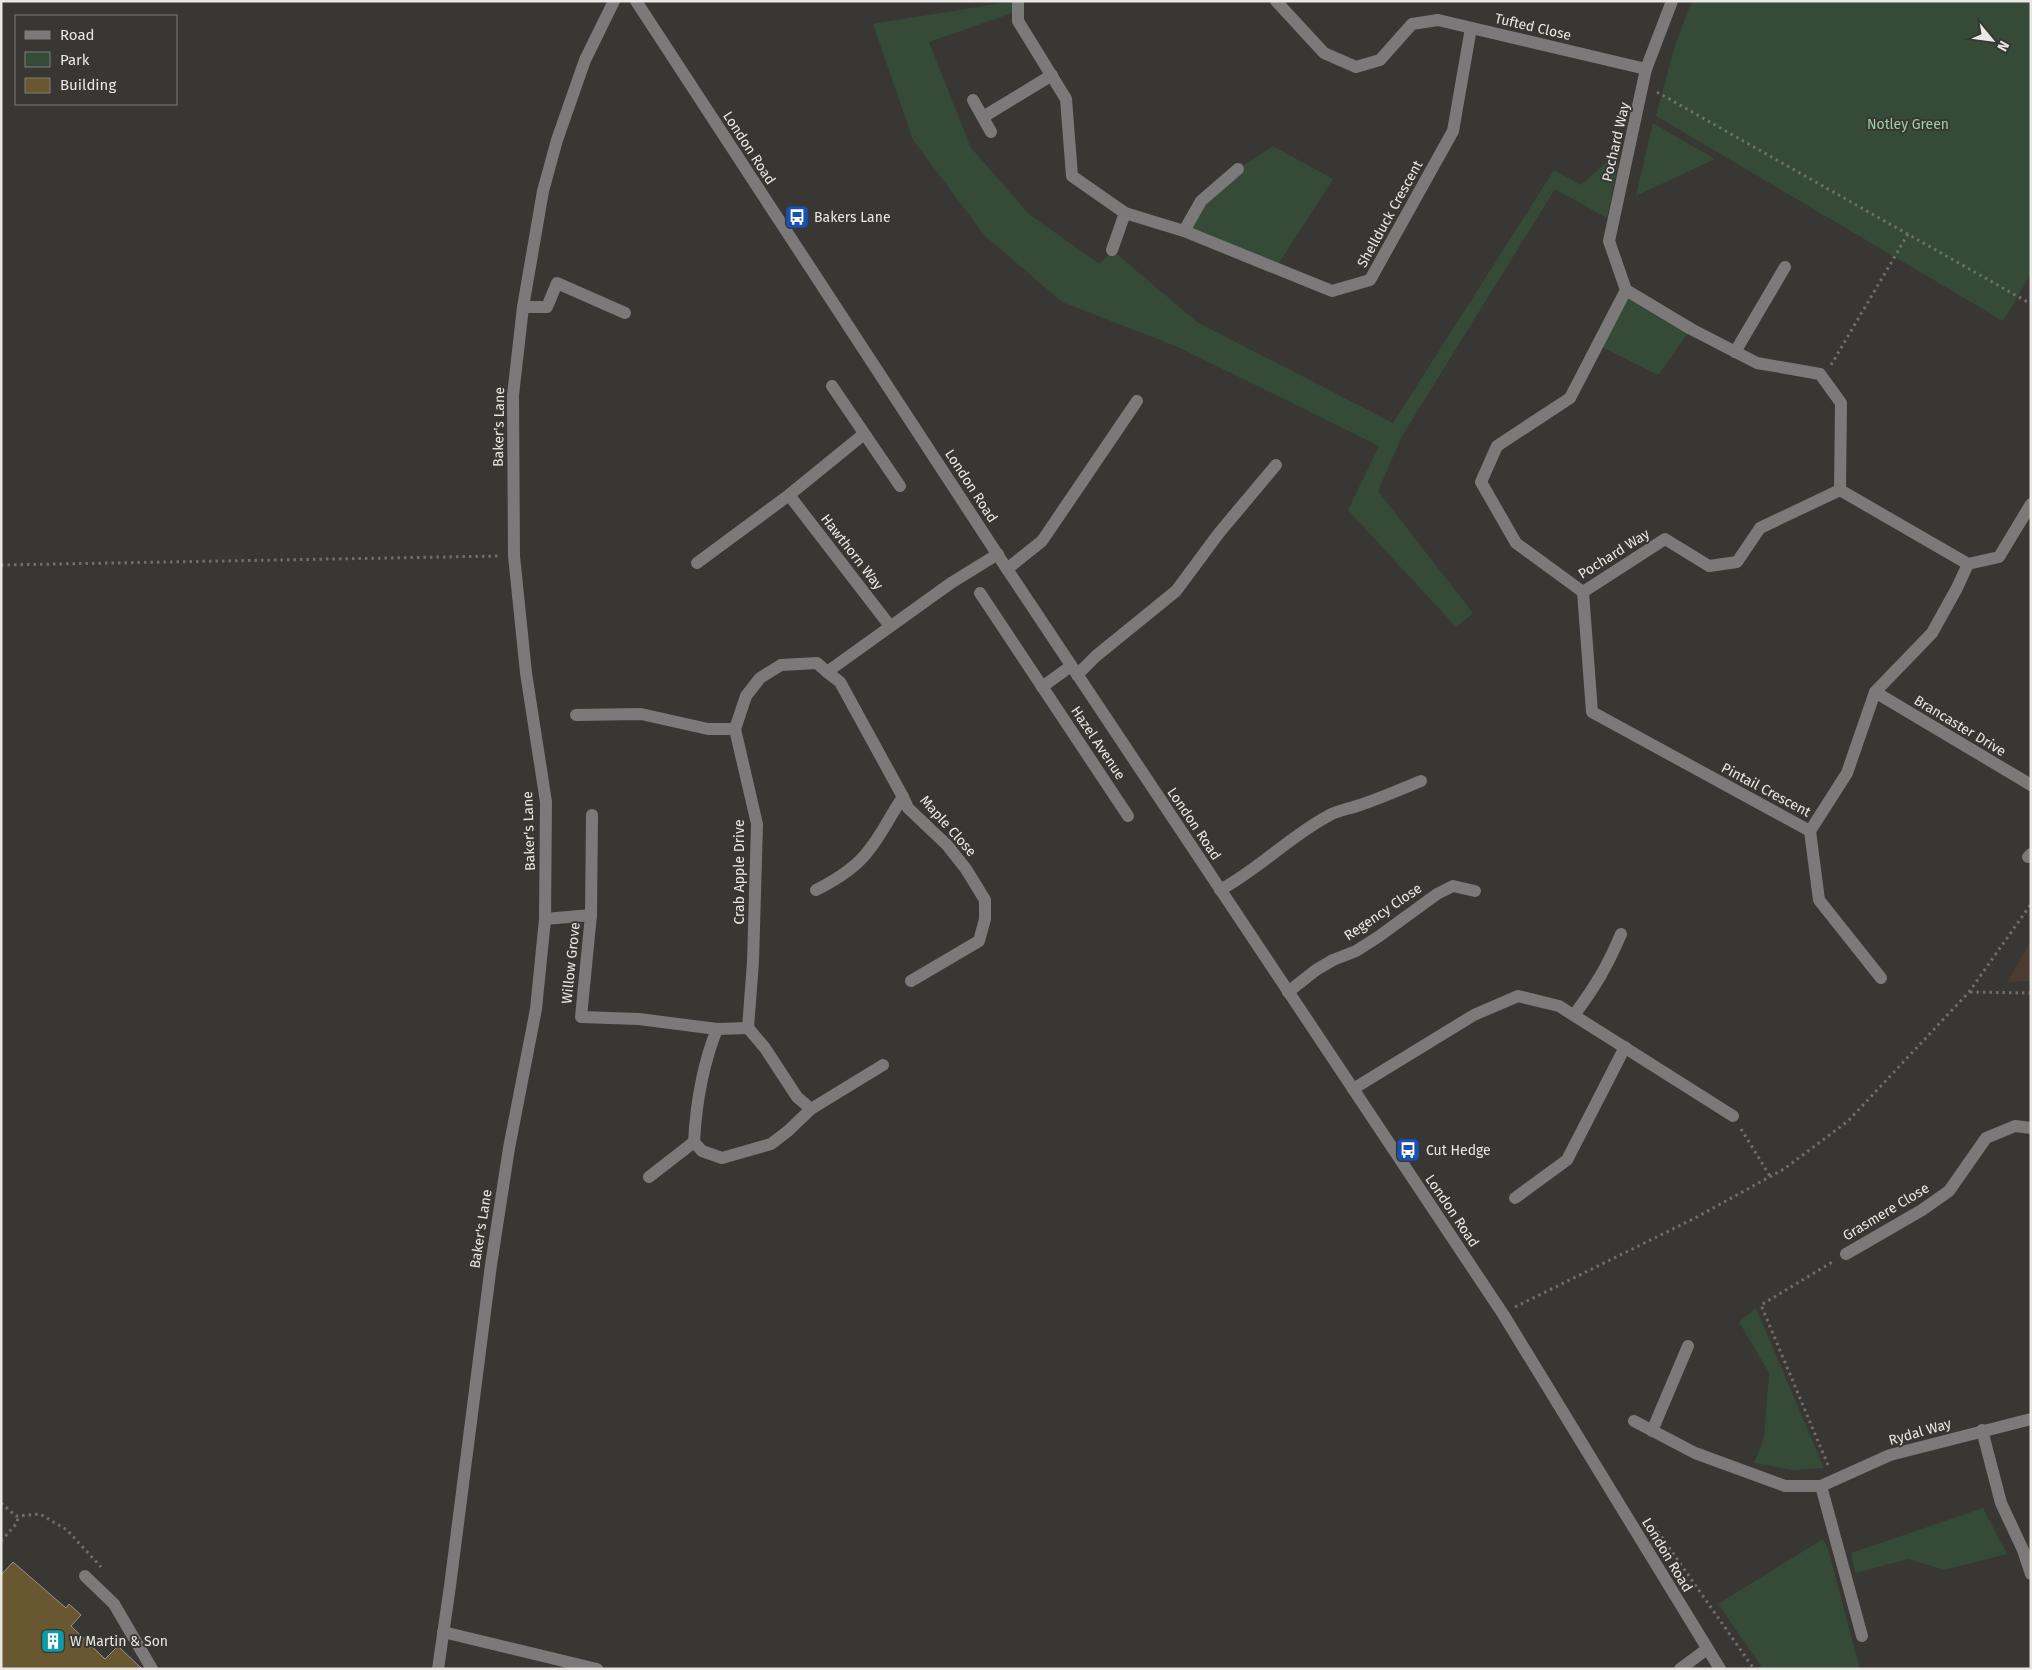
<svg xmlns="http://www.w3.org/2000/svg" width="2032" height="1670" font-family="'Fira Sans',sans-serif">
<rect width="100%" height="100%" fill="#393734"/>
<path fill="#4c3b31" d="M2031,941v40l-24,1z"/>
<g fill="#354a37">
<path d="M1014,1l4,10 -89,31 42,106 59,67 70,49 12,-14 85,72 196,101 161,-253 27,15 40,-36 -14,69 -52,-29 -153,247 -24,55 95,122 -17,14 -108,-117 31,-64 -201,-99 -116,-45 -77,-66 -72,-96 -40,-116z"/>
<path d="M1692,1h339v273l-28,47 -347,-205 19,-71z"/>
<path d="M1653,123l62,36 -79,37 16,-70z"/>
<path d="M1273,146l60,33 -57,89 -92,-37 17,-30 37,-32z"/>
<path d="M1626,290l65,39 -33,46 -60,-30z"/>
<path d="M1756,1308l68,160 -32,2 -38,-7 10,-25 5,-65 -30,-51z"/>
<path d="M1983,1508l24,46 -63,16 -35,-11 -54,14 -4,-20z"/>
<path d="M1823,1539l5,10 32,120h-97l-45,-65z"/>
</g>
<path fill="#695731" stroke="#95938e" d="M13,1562l53,46 3,-4 12,11 -10,11 34,33 13,-13 24,23h-141v-94z"/>
<g fill="none" stroke-linecap="round" stroke-linejoin="round">
<g stroke="#706e6b" stroke-width="3" stroke-dasharray="2.5 4" stroke-linecap="butt">
<path d="M1657,92l374,212"/>
<path d="M1831,365l77,-131"/>
<path d="M1,565l497,-9"/>
<path d="M1970,992l61,1"/>
<path d="M1741,1129l29,47"/>
<path d="M1515,1307l180,-89 89,-49 64,-48 121,-129 62,-88"/>
<path d="M1828,1465l-67,-160 73,-44"/>
<path d="M1,1503l15,13 24,-2 27,16 34,37"/>
<path d="M1654,1526l100,143"/>
<path d="M1,1541l16,-18 1,-7"/>
</g>
<g stroke="#7b797a" stroke-width="12">
<path d="M636,1l371,568 496,745 217,355"/>
<path d="M1018,1v20l48,78 6,77 53,37 -13,37"/>
<path d="M1276,1l48,52 32,14 24,-7 32,-36 26,-4 208,49"/>
<path d="M973,100l18,32"/>
<path d="M983,117l69,-42"/>
<path d="M1125,213l59,18 148,60 38,-11 83,-149 18,-103"/>
<path d="M1184,231l17,-30 37,-32"/>
<path d="M1626,290l-56,108 -73,48 -16,36 35,61 67,49 82,-53 44,27 28,-4 23,-34 80,-38 1,-87 -21,-29 -63,-11 -66,-34 -65,-39 -17,-49 37,-172 26,-68"/>
<path d="M523,307h24l10,-24 68,30"/>
<path d="M1735,352l50,-85"/>
<path d="M832,386l68,100"/>
<path d="M789,495l101,131"/>
<path d="M697,563l92,-68 75,-61"/>
<path d="M1968,564l31,-7 32,-53"/>
<path d="M1007,569l35,-28 95,-140"/>
<path d="M1583,592l9,120 218,119 37,-58 28,-81 57,-59 25,-45 11,-24 -128,-74"/>
<path d="M980,593l148,223"/>
<path d="M1077,675l19,-19 80,-65 43,-58 57,-68"/>
<path d="M1042,687l29,-21"/>
<path d="M1875,692l156,93"/>
<path d="M576,715l65,-1 67,15h27"/>
<path d="M903,797l5,11 39,37 19,24 19,31v19l-6,22 -68,40"/>
<path d="M592,815l-1,100 -10,102 58,2 78,10 31,-1 5,-66 4,-138 -22,-95 11,-33 14,-18 21,-13 36,-2 10,9 124,-89 47,-29"/>
<path d="M1810,831l9,69 62,78"/>
<path d="M2028,857l3,-3"/>
<path d="M816,890c20,-10 40,-22 53,-40 13,-16 22,-36 34,-53l-63,-115 -13,-10"/>
<path d="M1220,890c39,-21 69,-53 108,-74 10,-6 21,-7 32,-11 21,-7 41,-16 61,-24"/>
<path d="M545,919l46,-4"/>
<path d="M1288,992l28,-22 17,-10 23,-9 22,-14 59,-43 16,-8 22,5"/>
<path d="M1574,1015c21,-28 33,-48 47,-81"/>
<path d="M748,1028l17,20 32,49 14,12 72,-44"/>
<path d="M717,1029c-14,35 -21,75 -23,113l8,9 20,7 49,-14 17,-13 23,-22"/>
<path d="M1353,1089l121,-74 44,-19 41,10 174,110"/>
<path d="M649,1177l45,-35"/>
<path d="M1515,1198l52,-38 58,-113"/>
<path d="M1846,1254l76,-44 27,-19 37,-53 29,-12 16,2"/>
<path d="M1634,1421l61,32 90,33h36l69,-31 141,-36"/>
<path d="M1982,1430l19,73 22,47 8,24"/>
<path d="M1652,1431l36,-85"/>
<path d="M1821,1486l41,150"/>
<path d="M85,1576l29,28 38,65"/>
<path d="M443,1632l154,37"/>
<path d="M438,1669l12,-83 41,-321 18,-117 27,-139 9,-90 1,-117 -20,-129 -12,-117 -1,-161 10,-88 20,-116 14,-51 28,-80 29,-59"/>
<path d="M1680,1669l27,-20"/>
</g>
</g>
<defs>
<symbol id="bus-square" viewBox="-11 -11 22 22"><rect x="-9" y="-9" width="18" height="18" rx="4" fill="#1a4fb4" stroke="#393734"/><path d="M-5-6H5V4H4V6H2V4H-2V6H-4V4H-5ZM-3.5-4V0h7V-4ZM-3.5 1.2v1.5H-2V1.2ZM2 1.2v1.5H3.5V1.2Z" fill="#fff"/></symbol>
<symbol id="building-square" viewBox="-11 -11 22 22"><rect x="-9" y="-9" width="18" height="18" rx="4" fill="#0f9aa8" stroke="#393734"/><path d="M-4-6H4V6H1V3H-1V6H-4ZM-2.5-4.3h1.7v1.8h-1.7ZM.8-4.3h1.7v1.8H.8ZM-2.5-1h1.7V.8h-1.7ZM.8-1h1.7V.8H.8Z" fill="#fff"/></symbol>
</defs>
<g fill-rule="evenodd">
<use href="#bus-square" x="783" y="203" width="28" height="28"/>
<use href="#bus-square" x="1394" y="1136" width="28" height="28"/>
<use href="#building-square" x="39" y="1627" width="28" height="28"/>
</g>
<g text-anchor="middle" dominant-baseline="central" stroke-width="4" stroke-linejoin="round" paint-order="stroke">
<g font-size="14" fill="#e9e8e5" stroke="#393734">
<text transform="translate(1533 27) rotate(13)">Tufted Close</text>
<text transform="translate(1616 142) rotate(-77)">Pochard Way</text>
<text transform="translate(749 148) rotate(57)">London Road</text>
<text transform="translate(1390 214) rotate(-61)">Shellduck Crescent</text>
<text transform="translate(499 427) rotate(-89)">Baker's Lane</text>
<text transform="translate(971 486) rotate(57)">London Road</text>
<text transform="translate(852 552) rotate(52)">Hawthorn Way</text>
<text transform="translate(1614 554) rotate(-32)">Pochard Way</text>
<text transform="translate(1960 726) rotate(31)">Brancaster Drive</text>
<text transform="translate(1098 743) rotate(56)">Hazel Avenue</text>
<text transform="translate(1766 790) rotate(28)">Pintail Crescent</text>
<text transform="translate(1194 824) rotate(56)">London Road</text>
<text transform="translate(948 826) rotate(48)">Maple Close</text>
<text transform="translate(529 831) rotate(-92)">Baker's Lane</text>
<text transform="translate(739 872) rotate(-90)">Crab Apple Drive</text>
<text transform="translate(1383 912) rotate(-34)">Regency Close</text>
<text transform="translate(571 963) rotate(-84)">Willow Grove</text>
<text transform="translate(1452 1211) rotate(56)">London Road</text>
<text transform="translate(1886 1212) rotate(-31)">Grasmere Close</text>
<text transform="translate(481 1229) rotate(-81)">Baker's Lane</text>
<text transform="translate(1920 1432) rotate(-16)">Rydal Way</text>
<text transform="translate(1667 1555) rotate(59)">London Road</text>
</g>
<g font-size="14" fill="#9bd2a1" stroke="#393734">
<text x="1908" y="124">Notley Green</text>
</g>
<g font-size="14" fill="#e9e8e5" stroke="#393734" text-anchor="start">
<text x="814" y="217">Bakers Lane</text>
<text x="1426" y="1150">Cut Hedge</text>
<text x="70" y="1641">W Martin &amp; Son</text>
</g>
</g>
<rect width="2032" height="1670" fill="none" stroke="#e9e8e5" stroke-width="5"/>
<rect x="15" y="15" width="162" height="90" fill="#393734" stroke="#7f7e7b"/>
<rect x="25" y="31" width="25" height="8" fill="#7b797a" stroke="#7f7e7b"/>
<text x="60" y="40" font-size="15" fill="#e9e8e5">Road</text>
<rect x="25" y="52" width="25" height="15" fill="#354a37" stroke="#7f7e7b"/>
<text x="60" y="65" font-size="15" fill="#e9e8e5">Park</text>
<rect x="25" y="78" width="25" height="15" fill="#695731" stroke="#7f7e7b"/>
<text x="60" y="90" font-size="15" fill="#e9e8e5">Building</text>
<g transform="translate(1992 40) rotate(119)" stroke="#393734" stroke-width="4" paint-order="stroke">
<path d="M0-4L9 19L0 12L-9 19Z" fill="#e9e8e5"/>
<text y="-8" font-size="14" font-weight="bold" text-anchor="middle" fill="#e9e8e5">N</text>
</g>
</svg>
